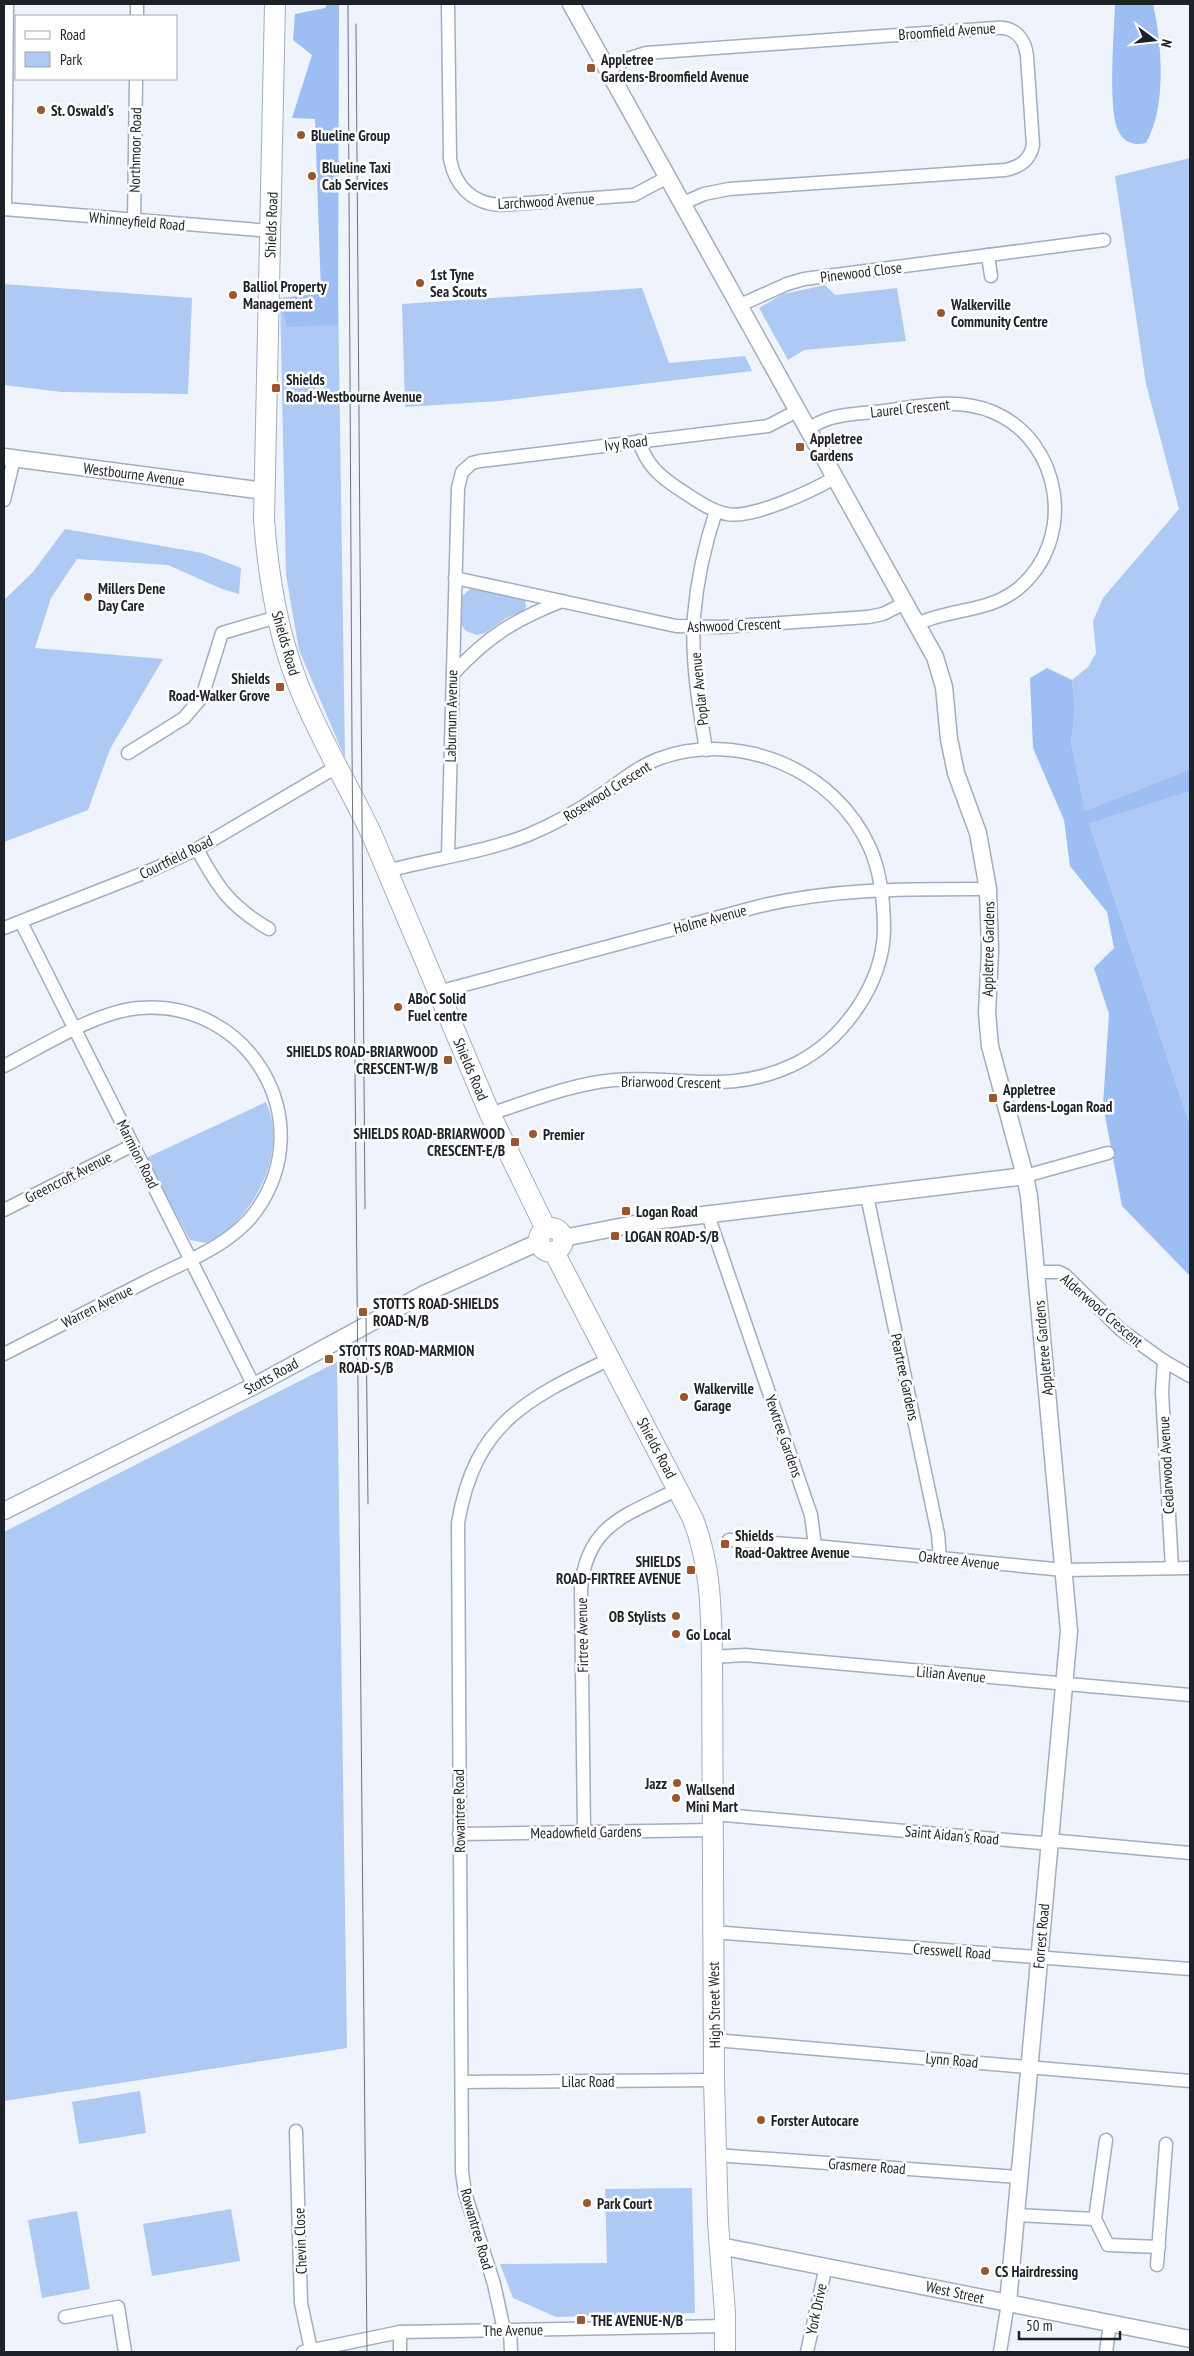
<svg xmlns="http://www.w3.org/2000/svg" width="1194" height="2356" font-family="'PT Sans Narrow',sans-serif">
<rect width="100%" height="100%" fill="#eff4fc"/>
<g fill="#aec9f4">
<path d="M1190,158v967l-105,-314 -14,-69 4,-31 -3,-31 16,-13 8,-14 -3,-32 10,-23 76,-89 -33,-125 -31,-208z"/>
<path d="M4,284l188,14 -4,96 -126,-2 -58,-7z"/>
<path d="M825,285l10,10 62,-7 9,53 -102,9 -16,10 -29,-52 24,-14z"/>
<path d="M642,288l27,75 76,-7 7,15 -253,30 -94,6 -3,-103z"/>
<path d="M338,292l7,466 -46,-108 -13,-75 -6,-277z"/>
<path d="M65,529l137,24 39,15 -2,26 -17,-5 -54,-24 -91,-6 -26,39 -16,50 128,11 -53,90 -22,61 -84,32v-242l29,-28z"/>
<path d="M477,587l48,12 1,7 -2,5 -18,7 -21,15 -8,2 -11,-4 -6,-8v-25l9,-8z"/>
<path d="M266,1102c20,44 -4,97 -37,127 -7,6 -16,10 -23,14l-16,-3 -44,-82z"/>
<path d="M337,1362l10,686 -343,53v-569z"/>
<path d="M140,2091l6,42 -67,11 -7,-42z"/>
<path d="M692,2188l3,125 -139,4 -43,-19 -13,-34 107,-1 -2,-74z"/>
<path d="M231,2209l9,52 -88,15 -9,-52z"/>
<path d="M77,2211l13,78 -48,9 -14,-78z"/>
</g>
<g fill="#9dbef2">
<path d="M327,4h12l-1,321 -51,2 -7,-29 41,-4 -6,-175 -23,-1 20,-63 -19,-15 2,-26 30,-6z"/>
<path d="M1115,4h38c9,40 14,103 -7,139 -13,3 -23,-1 -28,-13 -10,-22 -4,-98 -3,-126z"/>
<path d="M1047,668l25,12 3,31 -4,31 14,69 105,-41v21l-101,32 101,302v151l-68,-70 -19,-101 6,-91 -15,-46 20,-20 -7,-36 -37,-46 -6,-46 -31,-72 -3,-70z"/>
</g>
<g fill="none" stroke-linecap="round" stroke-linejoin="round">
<defs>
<g id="minor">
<path d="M448,4l2,155c5,27 22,44 50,46l134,-10 32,-17"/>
<path d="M137,16v-12"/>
<path d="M607,70l23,-12 16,-5 349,-25c19,-2 30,10 32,28l6,89c-3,15 -13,22 -28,25l-276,19 -25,5 -23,10"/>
<path d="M4,209l266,22"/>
<path d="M5,209l2,-205"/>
<path d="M134,221l2,-142"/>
<path d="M988,255l3,21"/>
<path d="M738,306l49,-22 17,-5 300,-39"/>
<path d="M807,429c8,-4 16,-9 24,-11 17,-5 36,-5 53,-7 35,-5 74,-14 109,1 69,29 84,127 26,176 -30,25 -69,20 -102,36"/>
<path d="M639,441c7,23 20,35 40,48 14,9 31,22 48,25 25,5 85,-23 107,-36"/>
<path d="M4,500l10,-41"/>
<path d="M455,578l221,48 45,1 147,-10 15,-3 22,-11"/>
<path d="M453,674c35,-38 61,-54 109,-73"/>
<path d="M706,750c-7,-44 -15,-90 -12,-134 3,-35 11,-72 22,-105"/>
<path d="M128,753l56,-35 18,-21 20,-64 55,-16"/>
<path d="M197,849c21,39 33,57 72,80"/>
<path d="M448,855l10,-367 4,-16 10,-9 8,-2 288,-35 29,-15"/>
<path d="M387,871c45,-12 98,-19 141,-36 26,-11 50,-24 73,-40 19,-13 36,-28 57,-36 80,-30 177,10 212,89 11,25 14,54 14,82 -1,54 -41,110 -89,134 -67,32 -114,11 -181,16 -43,4 -84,21 -124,34"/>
<path d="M21,922l233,464"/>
<path d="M4,928l150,-59 43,-20 141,-83"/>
<path d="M438,992l322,-86c76,-18 151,-17 228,-17"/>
<path d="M4,1066c39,-20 91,-54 135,-58 110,-9 182,112 117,203 -25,35 -74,52 -111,71 -47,24 -94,48 -141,72"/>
<path d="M1025,1176l83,-23"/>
<path d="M867,1196l71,338 2,24"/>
<path d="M4,1210l129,-65"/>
<path d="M708,1215l103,300 4,31"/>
<path d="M1037,1272h22l6,3 56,55 43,31 26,15"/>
<path d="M1164,1361l-2,31 10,176"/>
<path d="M729,1540l86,6 249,24 126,-2"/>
<path d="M712,1657l33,-2 445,40"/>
<path d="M713,1814l328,29 18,-2 131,12"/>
<path d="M584,1831l-3,-243c6,-65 47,-73 97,-99"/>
<path d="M459,1834l254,-4"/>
<path d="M713,1932l477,37"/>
<path d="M714,2040l476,41"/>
<path d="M462,2082l252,-2"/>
<path d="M296,2131l5,172 10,47"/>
<path d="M1106,2140l-11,79 13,26 51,2"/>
<path d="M716,2155l303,22"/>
<path d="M1016,2215l79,4"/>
<path d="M1157,2265l9,-121"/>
<path d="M65,2317l53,-10 7,45"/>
<path d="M504,2330l-10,-46 -29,-91 -3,-21 -4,-649c17,-100 68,-124 152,-164"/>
<path d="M510,2330l1,22"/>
<path d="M400,2332v20"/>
<path d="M303,2352l97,-20 325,-6"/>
<path d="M807,2352l19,-86"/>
<path d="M1000,2352l8,-49"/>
<path d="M1106,2352l4,-29"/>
</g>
<g id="tertiary">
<path d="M571,4l364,653 9,30 5,52 7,34 22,60 10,56 2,62 -3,62 3,33 35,130 4,20 40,435 -61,672"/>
<path d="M4,457l261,34"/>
<path d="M563,1238l82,-16 380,-46"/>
<path d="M4,1511l250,-125 170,-92 115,-52"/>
<path d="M720,2246l470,93"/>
</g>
<g id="primary">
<path d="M275,4l-11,515c4,56 13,113 34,165 20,52 50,100 74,151l118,279 56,115"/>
<circle cx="551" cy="1240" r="12"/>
<path d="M554,1252l139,267c18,47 18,89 19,138l2,423 4,143 7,90v39"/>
</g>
</defs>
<use href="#minor" stroke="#a1adc0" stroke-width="15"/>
<use href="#tertiary" stroke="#a1adc0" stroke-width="19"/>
<use href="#primary" stroke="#a1adc0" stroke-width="22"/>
<use href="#minor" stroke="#fff" stroke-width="12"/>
<use href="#tertiary" stroke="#fff" stroke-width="16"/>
<use href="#primary" stroke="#fff" stroke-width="20"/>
<g stroke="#6e737b" stroke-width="1">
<path d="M348,4l4,744 15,1604"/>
<path d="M356,24l9,1185"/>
<path d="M366,1316l2,188"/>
</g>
</g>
<g fill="#9b562c" stroke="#fff" stroke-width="2">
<rect x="586" y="63" width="10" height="10" rx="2.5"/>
<circle cx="41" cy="110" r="5"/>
<circle cx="301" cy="135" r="5"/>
<circle cx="312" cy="176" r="5"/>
<circle cx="420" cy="283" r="5"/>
<circle cx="233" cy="295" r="5"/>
<circle cx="941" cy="313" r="5"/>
<rect x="271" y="383" width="10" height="10" rx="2.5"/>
<rect x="795" y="442" width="10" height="10" rx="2.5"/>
<circle cx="88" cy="597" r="5"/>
<rect x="275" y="682" width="10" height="10" rx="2.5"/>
<circle cx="398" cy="1007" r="5"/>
<rect x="443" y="1055" width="10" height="10" rx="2.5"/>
<rect x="988" y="1093" width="10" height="10" rx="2.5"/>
<circle cx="533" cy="1134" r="5"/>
<rect x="510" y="1137" width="10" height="10" rx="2.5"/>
<rect x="621" y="1206" width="10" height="10" rx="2.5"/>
<rect x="610" y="1231" width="10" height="10" rx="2.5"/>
<rect x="358" y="1307" width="10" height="10" rx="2.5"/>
<rect x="324" y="1354" width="10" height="10" rx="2.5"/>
<circle cx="684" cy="1397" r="5"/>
<rect x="720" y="1539" width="10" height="10" rx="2.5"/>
<rect x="686" y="1565" width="10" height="10" rx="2.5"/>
<circle cx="676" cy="1616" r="5"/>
<circle cx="676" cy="1634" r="5"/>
<circle cx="677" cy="1783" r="5"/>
<circle cx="676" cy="1798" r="5"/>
<circle cx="761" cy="2120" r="5"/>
<circle cx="587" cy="2203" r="5"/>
<circle cx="985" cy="2271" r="5"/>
<rect x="576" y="2315" width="10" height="10" rx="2.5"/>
</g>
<g text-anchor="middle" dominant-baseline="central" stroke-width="5" stroke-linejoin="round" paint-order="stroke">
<g font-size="15" fill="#1d2229" stroke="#fff">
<text transform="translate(947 31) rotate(-4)">Broomfield Avenue</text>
<text transform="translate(135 150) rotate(-89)">Northmoor Road</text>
<text transform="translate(546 201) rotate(-3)">Larchwood Avenue</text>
<text transform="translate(137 221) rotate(5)">Whinneyfield Road</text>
<text transform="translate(271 225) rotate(-88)">Shields Road</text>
<text transform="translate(861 272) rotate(-7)">Pinewood Close</text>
<text transform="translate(910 408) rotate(-6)">Laurel Crescent</text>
<text transform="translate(626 443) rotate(-7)">Ivy Road</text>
<text transform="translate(134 474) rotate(7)">Westbourne Avenue</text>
<text transform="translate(734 625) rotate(-2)">Ashwood Crescent</text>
<text transform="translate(286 643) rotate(74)">Shields Road</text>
<text transform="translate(699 689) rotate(-96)">Poplar Avenue</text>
<text transform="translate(451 716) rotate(-89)">Laburnum Avenue</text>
<text transform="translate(607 791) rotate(-32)">Rosewood Crescent</text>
<text transform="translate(176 857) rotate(-26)">Courtfield Road</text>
<text transform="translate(710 919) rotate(-15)">Holme Avenue</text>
<text transform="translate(988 949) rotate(-89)">Appletree Gardens</text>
<text transform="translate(471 1069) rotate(67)">Shields Road</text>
<text transform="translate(671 1082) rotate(1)">Briarwood Crescent</text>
<text transform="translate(138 1154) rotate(63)">Marmion Road</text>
<text transform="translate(68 1177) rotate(-27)">Greencroft Avenue</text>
<text transform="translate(97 1306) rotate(-27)">Warren Avenue</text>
<text transform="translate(1102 1310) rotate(41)">Alderwood Crescent</text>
<text transform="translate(1043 1348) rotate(-95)">Appletree Gardens</text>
<text transform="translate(271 1376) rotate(-29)">Stotts Road</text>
<text transform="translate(905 1377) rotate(78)">Peartree Gardens</text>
<text transform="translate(784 1436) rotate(71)">Yewtree Gardens</text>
<text transform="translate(657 1448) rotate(62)">Shields Road</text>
<text transform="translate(1166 1465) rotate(-93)">Cedarwood Avenue</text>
<text transform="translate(959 1560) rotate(6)">Oaktree Avenue</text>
<text transform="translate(582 1635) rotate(-91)">Firtree Avenue</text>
<text transform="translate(951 1674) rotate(5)">Lilian Avenue</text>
<text transform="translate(459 1811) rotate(-91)">Rowantree Road</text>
<text transform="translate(586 1832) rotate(-1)">Meadowfield Gardens</text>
<text transform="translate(952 1835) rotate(5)">Saint Aidan's Road</text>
<text transform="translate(1041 1936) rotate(-85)">Forrest Road</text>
<text transform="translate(952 1951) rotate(4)">Cresswell Road</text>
<text transform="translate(714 2005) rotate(-91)">High Street West</text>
<text transform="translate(952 2060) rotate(5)">Lynn Road</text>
<text x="588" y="2081">Lilac Road</text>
<text transform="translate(867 2166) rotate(4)">Grasmere Road</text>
<text transform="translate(477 2229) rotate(74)">Rowantree Road</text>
<text transform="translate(300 2241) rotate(-92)">Chevin Close</text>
<text transform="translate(955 2292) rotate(12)">West Street</text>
<text transform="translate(816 2309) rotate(-78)">York Drive</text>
<text transform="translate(513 2330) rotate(-1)">The Avenue</text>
</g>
<g font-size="15" font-weight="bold" fill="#1d2229" stroke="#fff" text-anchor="start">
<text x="601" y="59">Appletree<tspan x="601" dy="17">Gardens-Broomfield Avenue</tspan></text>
<text x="51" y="110">St. Oswald's</text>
<text x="311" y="135">Blueline Group</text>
<text x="322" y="167">Blueline Taxi<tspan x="322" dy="17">Cab Services</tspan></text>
<text x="430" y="274">1st Tyne<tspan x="430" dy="17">Sea Scouts</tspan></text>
<text x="243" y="286">Balliol Property<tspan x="243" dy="17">Management</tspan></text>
<text x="951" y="304">Walkerville<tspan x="951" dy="17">Community Centre</tspan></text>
<text x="286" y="379">Shields<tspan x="286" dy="17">Road-Westbourne Avenue</tspan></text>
<text x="810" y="438">Appletree<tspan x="810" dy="17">Gardens</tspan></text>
<text x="98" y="588">Millers Dene<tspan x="98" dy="17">Day Care</tspan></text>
<text x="270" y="678" text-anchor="end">Shields<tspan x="270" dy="17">Road-Walker Grove</tspan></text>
<text x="408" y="998">ABoC Solid<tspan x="408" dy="17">Fuel centre</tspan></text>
<text x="438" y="1051" text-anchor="end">SHIELDS ROAD-BRIARWOOD<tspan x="438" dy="17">CRESCENT-W/B</tspan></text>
<text x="1003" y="1089">Appletree<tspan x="1003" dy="17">Gardens-Logan Road</tspan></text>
<text x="505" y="1133" text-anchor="end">SHIELDS ROAD-BRIARWOOD<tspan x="505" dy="17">CRESCENT-E/B</tspan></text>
<text x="543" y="1134">Premier</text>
<text x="636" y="1211">Logan Road</text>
<text x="625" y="1236">LOGAN ROAD-S/B</text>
<text x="373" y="1303">STOTTS ROAD-SHIELDS<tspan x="373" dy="17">ROAD-N/B</tspan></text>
<text x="339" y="1350">STOTTS ROAD-MARMION<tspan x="339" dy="17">ROAD-S/B</tspan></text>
<text x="694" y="1388">Walkerville<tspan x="694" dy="17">Garage</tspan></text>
<text x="735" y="1535">Shields<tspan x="735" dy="17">Road-Oaktree Avenue</tspan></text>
<text x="681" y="1561" text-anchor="end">SHIELDS<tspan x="681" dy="17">ROAD-FIRTREE AVENUE</tspan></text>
<text x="666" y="1616" text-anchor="end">OB Stylists</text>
<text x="686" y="1634">Go Local</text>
<text x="667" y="1783" text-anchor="end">Jazz</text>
<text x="686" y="1789">Wallsend<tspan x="686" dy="17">Mini Mart</tspan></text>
<text x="771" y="2120">Forster Autocare</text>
<text x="597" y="2203">Park Court</text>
<text x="995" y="2271">CS Hairdressing</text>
<text x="591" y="2320">THE AVENUE-N/B</text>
</g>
</g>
<rect width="1194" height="2356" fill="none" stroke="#1d2229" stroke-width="10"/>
<rect x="15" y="15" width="162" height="65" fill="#ffffff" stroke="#a5a7a9"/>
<rect x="25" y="31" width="25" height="8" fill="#ffffff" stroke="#a5a7a9"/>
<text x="60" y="40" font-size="15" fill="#1d2229">Road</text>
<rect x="25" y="52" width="25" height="15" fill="#aec9f4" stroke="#a5a7a9"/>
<text x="60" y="65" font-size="15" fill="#1d2229">Park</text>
<g transform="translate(1154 40) rotate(105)" stroke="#ffffff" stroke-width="4" paint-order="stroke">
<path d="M0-4L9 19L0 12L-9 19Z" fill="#1d2229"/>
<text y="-8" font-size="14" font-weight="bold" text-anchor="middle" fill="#1d2229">N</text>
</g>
<path d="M1019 2331v8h101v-8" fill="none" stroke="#1d2229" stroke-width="2.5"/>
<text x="1026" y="2331" font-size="15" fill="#1d2229" stroke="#ffffff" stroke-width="4" paint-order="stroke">50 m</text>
</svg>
